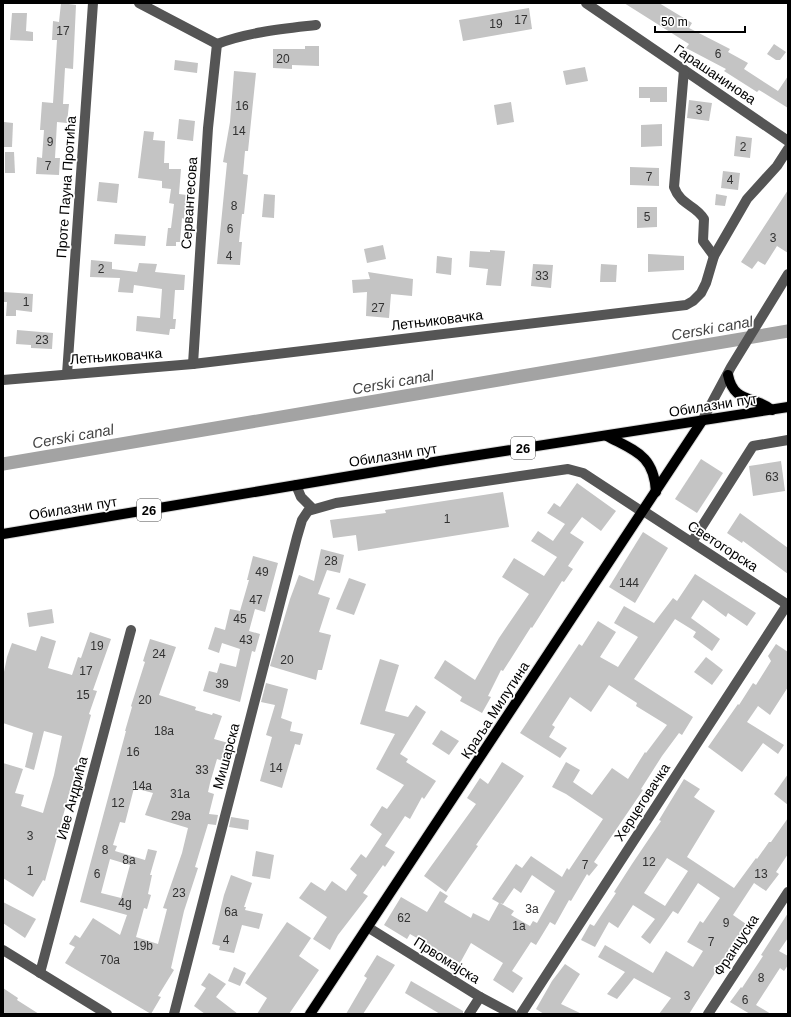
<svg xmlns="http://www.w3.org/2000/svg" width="791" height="1017" font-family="Arial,sans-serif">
<rect width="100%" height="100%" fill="#fff"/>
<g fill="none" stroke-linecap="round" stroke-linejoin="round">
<path stroke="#a3a3a3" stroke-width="13" d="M3,464l785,-133"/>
</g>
<g fill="#c4c4c4" fill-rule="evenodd">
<path d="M61,3l15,2 -3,64 -8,-1 -2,36h6l-2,19 -10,-1 -2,36h5l-1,17 -23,-1 1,-17 5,1 2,-28h-4l2,-28 11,1 4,-63h-5l1,-19 6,1z"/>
<path d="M624,3h35l33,20 -3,5 41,21 -2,3 20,11 -4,6 34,22 10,-15v32l-29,-18 -2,2 -33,-21 2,-2 -40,-21 3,-4z"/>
<path d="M529,8l3,21 -69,12 -4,-21z"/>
<path d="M12,13h15l-1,18 7,1v9l-23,-1z"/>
<path d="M774,44l12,8 -6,8h-4l-9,-6z"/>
<path d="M305,46h14v20l-27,-1v4l-19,-1v-19h32z"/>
<path d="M175,60l23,3 -1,10 -23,-3z"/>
<path d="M585,67l3,14 -22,4 -3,-14z"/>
<path d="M234,71l22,2 -8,78h-3l-2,23 5,1 -4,39h-2l-3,28h3l-2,23 -23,-1 10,-101 -4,-1 7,-40z"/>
<path d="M639,87h28v15h-17v-4h-11z"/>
<path d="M689,100l23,3 -3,18 -22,-3z"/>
<path d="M511,102l3,20 -17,3 -3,-20z"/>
<path d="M179,119l16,2 -2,20 -16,-2z"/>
<path d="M4,122l9,1 -1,24h-9z"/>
<path d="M662,124v22l-21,1v-22z"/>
<path d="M144,131l10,1 -1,8 12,1 -1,22h5v6h12l-2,25 8,1 -3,24 -2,-1 -2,24h-4v4h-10l2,-18h3l3,-24 -5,-1 2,-14 -9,-1v-7l-24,-3z"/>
<path d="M736,136l16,2 -2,20 -16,-2z"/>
<path d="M5,152h9l1,21h-10z"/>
<path d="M630,167l29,1v18l-29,-1z"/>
<path d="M723,171l17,2 -2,17 -17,-2z"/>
<path d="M99,182l20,2 -2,19 -20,-2z"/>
<path d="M788,190v63l-11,-7 -12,19 -7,-4 -6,8 -11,-7z"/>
<path d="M264,194l11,1 -1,23 -12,-1z"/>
<path d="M716,194l11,2 -2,10 -10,-1z"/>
<path d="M637,207h20v20l-20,1z"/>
<path d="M115,234l31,2 -1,10 -31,-2z"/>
<path d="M383,245l3,14 -19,4 -3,-14z"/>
<path d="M490,250l15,1 -4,35 -15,-1 2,-16 -19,-2 1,-16 20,1z"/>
<path d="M648,254l36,2v14l-36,2z"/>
<path d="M437,256l15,2 -1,17 -15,-2z"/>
<path d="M91,260l21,2v7l25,3 2,-9 18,1 -2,8 30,3 -1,15h-9l-2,29h3l-1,10h-5l-1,6 -33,-4 1,-15 23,2 2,-29 -28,-4 -1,8 -15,-1 2,-14 -30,-1z"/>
<path d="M533,264l20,1 -2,23 -20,-2z"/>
<path d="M601,264l16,1 -1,17h-16z"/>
<path d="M368,272l45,7 -1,17 -21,-2 -2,24 -23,-2 1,-24 -14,1 -1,-13 18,-1z"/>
<path d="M3,292l30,2 -1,18 -16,-2v6h-10l1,-14h-4z"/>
<path d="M17,330l36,3 -1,16 -21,-1v-3l-15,-1z"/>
<path d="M701,459l22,14 -26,40 -22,-14z"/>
<path d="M781,461l4,30 -32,5 -4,-30z"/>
<path d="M577,483l39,28 -15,20 -19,-14 -12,16 14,9 -16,24 5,3 -9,13 -2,-1 -30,47 -1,-1 -28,44 -2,-1 -13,26 3,1 -9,16 -22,-12 2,-4 -28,-19 11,-18 30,20 24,-42 30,-44 -27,-17 12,-19 30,18 13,-19 -26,-16 7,-10 15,10 12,-17 -18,-11 7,-10 6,4z"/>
<path d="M503,492l6,35 -151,24 -2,-16 -23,3 -3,-18 56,-7 -1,-3z"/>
<path d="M740,513l48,35v26l-45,-33 -1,2 -15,-10z"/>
<path d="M643,532l25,16 -33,55 -26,-16z"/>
<path d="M321,549l23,6 -4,18 -13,-3 -9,24 12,4 -11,34 12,3 -9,35h-4l-2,10 -46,-14 20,-67 9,-24 15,6z"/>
<path d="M253,556l25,7 -13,49 -10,-3 -6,22 11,3 -5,18 -3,-1 -12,51 -37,-11 6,-20 8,2 3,-10 16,4 4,-18 -18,-6 -3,10 -11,-4 7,-22 10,3 5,-21 10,2 9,-31h-2z"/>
<path d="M695,574l61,39 -9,13 -19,-13 -2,4 -23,-17 -12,18 29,21 -8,12 -19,-14 3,-5 -21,-13 -41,60 59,38 -11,18 -3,-2 -17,23 -21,33 2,1 -49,72 4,3 -9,11 -2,-2 -16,27 -2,-1 -14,25 -5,-3 -14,23 -5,-3 -19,29 11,7 -10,15 -20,-13 10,-17 -32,-20 -11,20 -50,-29 -3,5 -23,-14 17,-28 26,15 13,-21 8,5 -4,6 27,16 2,-5 16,8 10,-18 -7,-4 24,-35 6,4 9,-12 31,21 5,-9 2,2 34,-51 -37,-25 -14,-7 14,-25 14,8 -7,12 19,13 20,-27 16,11 17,-27 1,1 21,-28 -31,-19 1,-3 -28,-18 -18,27 -21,-15 -18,28 3,2 -6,10 18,11 -7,10 -40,-25 59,-89 3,2 16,-25 18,11 -16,25 18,10 20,-30 -24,-14 10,-17 30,17 19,-25 4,3zM532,875l23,16 -18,32 -4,-2 -3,5 -19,-11 3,-4 -14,-8 3,1 11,-16 7,5z"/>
<path d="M349,578l17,6 -12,31 -18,-6z"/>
<path d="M52,609l2,14 -25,4 -2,-14z"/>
<path d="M90,632l21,7 -18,51 4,1 -8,23 2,1 -46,166 -2,-1 -10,17 -30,-19v-115l20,6 -8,24 9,2 -3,11 22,7 11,-38 8,-39 -18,-5 -10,39 -9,-3 8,-34 -30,-10v-46l4,-20 5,-14 24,8 5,-15 15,5 -8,27 24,7 6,-18 3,1z"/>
<path d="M150,639l26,8 -17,48 37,12 -1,3 17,5 1,-2 9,3 -8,23 18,5 -6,18 -9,-3 -7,24 -2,9 6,2 -5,20 9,1 -2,10 -8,-1 -13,43 3,1 -14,43 -13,57 3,2 -16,26 3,1 -10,17 -86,-51 10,-16 -6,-3 6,-9 5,3 13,-20 27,17 7,-20 -47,-13 46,-171h-1l7,-24 -1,-1 14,-44 -2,-1zM134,788l19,5 -8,22 43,13 -6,25 -19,55 4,1 -9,35 -22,-7 8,-29 3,1 4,-14 -3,-1 4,-19h-2l7,-24 -9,-2 -3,11 -30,-9 2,-5 -4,-1 7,-23 5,1zM110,859l20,6 -9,33 -20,-5z"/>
<path d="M776,644l12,8v35l-18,28 -12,-9 -11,16 37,23 -6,9 -15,-11 -21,29 -34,-25 30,-43 1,1 14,-22 3,2 15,-24 -3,-5z"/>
<path d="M706,657l17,13 -11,15 -18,-13z"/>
<path d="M380,659l19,6 -14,46 23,6 8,-12 10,7 -26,42 8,5 -2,3 30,19 -12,18 -2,-2 -12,22 -5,-3 -20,30 10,6 -10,15 -2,-2 -20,28 5,3 -30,39 -8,15 -17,-11 14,-22 -28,-19 12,-16 14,9 7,-10 14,10 11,-16 -7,-6 11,-15 5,4 16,-24 -12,-9 12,-19 5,3 17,-24 -28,-16 19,-35 -35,-10z"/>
<path d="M266,683l22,6 -7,29 11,4 -2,9 13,3 -3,11 -5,-1 -13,44 -22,-7 12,-44 -6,-2 9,-30 -14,-3z"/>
<path d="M441,730l18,11 -10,14 -17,-11z"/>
<path d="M502,762l22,14 -48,69 2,1 -32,46 -22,-16 52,-72 -9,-6 13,-20 8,6z"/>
<path d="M788,774v31l-14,-11z"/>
<path d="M684,779l16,10 -6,8 21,14 -28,46 47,31 22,-30 1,1 12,-17h2l17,-24v36l-12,18 3,2 -13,17 -12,-8 -21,32 13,9 -57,90h-30l12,-16 -37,-20 -17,21 -10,-5 18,-22 -27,-15 7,-12 48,28 13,-22 27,16 10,-16 -16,-9 13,-21 3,2 17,-25 -22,-15 -20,31 -5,-3 -23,33 -9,-7 14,-18 -22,-14 -15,23 -9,-6 -14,25 -14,-7 9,-16 4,2 22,-33 -2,-1 18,-28 29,-43 -2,-1zM667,858l21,13 -23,35 -21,-13z"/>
<path d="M231,817l18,3 -1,10 -19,-3z"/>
<path d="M256,851l18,4 -4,24 -18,-3z"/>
<path d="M231,875l21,8 -8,24h2l-1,3 18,4 -4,15 -17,-4 -8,28 -15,-3 1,-4 -8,-2 12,-49z"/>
<path d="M3,902l33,17 -11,19 -22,-15z"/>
<path d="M788,913v25l-9,13 9,5v9l-4,6 -4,-3 -24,37 15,9h-21l-20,-12 11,-15 1,1 21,-32 -2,-1z"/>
<path d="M287,922l24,16 -12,18 20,14 -30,44h-32l10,-16 -22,-15z"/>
<path d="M377,955l18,10 -32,49h-17l21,-36 -3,-2z"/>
<path d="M565,964l15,10 -19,30 21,10h-38l-8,-5 16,-28z"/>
<path d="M234,967l12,6 -6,13 -12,-5z"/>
<path d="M209,973l17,11 -10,13 22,17h-33l-11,-8 12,-18 -5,-3z"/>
<path d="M411,981l52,30v3h-23l-35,-21z"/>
<path d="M3,988l15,10 -1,2 22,14h-36z"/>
</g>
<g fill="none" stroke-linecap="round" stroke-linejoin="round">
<defs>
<g id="major">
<path d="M728,375c6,29 26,20 44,35"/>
<path d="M607,436c28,15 47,19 49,56"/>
<path d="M3,534l437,-73 348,-54"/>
<path d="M310,1014l392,-593"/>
</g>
</defs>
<use href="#major" stroke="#dbdbdb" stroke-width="12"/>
<g stroke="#555" stroke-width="10">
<path d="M139,3l78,41c32,-12 65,-15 99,-19"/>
<path d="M586,3l202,138"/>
<path d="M684,70l-10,117c7,19 21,17 30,32l-1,22 11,15"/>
<path d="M193,364l15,-236 9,-84"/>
<path d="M67,374l26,-371"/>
<path d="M3,380l190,-16 493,-59 7,-4 8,-8 5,-10 8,-27 33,-57 30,-33 11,-17"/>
<path d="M702,421l29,-54 57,-93"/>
<path d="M296,485l5,12 11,11"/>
<path d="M642,510l146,95"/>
<path d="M692,542l61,-96 35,-6"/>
<path d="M369,928l111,69 32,17"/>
<path d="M3,950l104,64"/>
<path d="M40,973l91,-343"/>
<path d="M174,1014l123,-477 5,-17 6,-9 28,-8 232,-34 15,4 58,38"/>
<path d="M469,1014l11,-17"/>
<path d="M521,1014l266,-409"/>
<path d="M708,1014l80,-122"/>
</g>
<use href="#major" stroke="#000" stroke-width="10"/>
</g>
<g text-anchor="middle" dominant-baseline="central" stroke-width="3.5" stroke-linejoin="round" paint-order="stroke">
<g font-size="12" fill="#313131">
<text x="521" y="20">17</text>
<text x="496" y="24">19</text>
<text x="63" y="31">17</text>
<text x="718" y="54">6</text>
<text x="283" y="59">20</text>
<text x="242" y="106">16</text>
<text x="699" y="110">3</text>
<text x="239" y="131">14</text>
<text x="50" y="142">9</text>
<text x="743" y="147">2</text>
<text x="48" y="166">7</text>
<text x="649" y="177">7</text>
<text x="730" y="180">4</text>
<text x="234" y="206">8</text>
<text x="647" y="217">5</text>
<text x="230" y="229">6</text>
<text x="773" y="238">3</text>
<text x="229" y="256">4</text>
<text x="101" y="269">2</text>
<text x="542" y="276">33</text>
<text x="26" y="302">1</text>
<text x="378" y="308">27</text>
<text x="42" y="340">23</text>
<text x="772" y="477">63</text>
<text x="447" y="519">1</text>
<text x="331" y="561">28</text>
<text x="262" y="572">49</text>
<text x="629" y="583">144</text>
<text x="256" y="600">47</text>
<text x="240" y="619">45</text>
<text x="246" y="640">43</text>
<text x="97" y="646">19</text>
<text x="159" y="654">24</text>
<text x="287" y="660">20</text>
<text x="86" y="671">17</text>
<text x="222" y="684">39</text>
<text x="83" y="695">15</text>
<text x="145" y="700">20</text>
<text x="164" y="731">18a</text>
<text x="133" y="752">16</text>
<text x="276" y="768">14</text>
<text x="202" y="770">33</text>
<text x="142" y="786">14a</text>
<text x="180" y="794">31a</text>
<text x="118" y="803">12</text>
<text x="181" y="816">29a</text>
<text x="30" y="836">3</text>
<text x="105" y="850">8</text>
<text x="129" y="860">8a</text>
<text x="649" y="862">12</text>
<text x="585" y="865">7</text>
<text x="30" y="871">1</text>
<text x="97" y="874">6</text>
<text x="761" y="874">13</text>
<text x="179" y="893">23</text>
<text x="125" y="903">4g</text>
<text x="532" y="909">3a</text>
<text x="231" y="912">6a</text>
<text x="404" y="918">62</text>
<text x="726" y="923">9</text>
<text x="519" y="926">1a</text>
<text x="226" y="940">4</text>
<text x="711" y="942">7</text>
<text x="143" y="946">19b</text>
<text x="110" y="960">70a</text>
<text x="761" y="978">8</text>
<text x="687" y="996">3</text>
<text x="745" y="1000">6</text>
</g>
<g fill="#fff" stroke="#4c4c4c" stroke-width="1">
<rect x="511" y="437" width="24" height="22" rx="3"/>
<rect x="137" y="499" width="24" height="22" rx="3"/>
</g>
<g font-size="13" font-weight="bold" fill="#000">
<text x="523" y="448">26</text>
<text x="149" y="510">26</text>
</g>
<g font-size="14" fill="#000" stroke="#fff">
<text transform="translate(715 74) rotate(34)">Гарашанинова</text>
<text transform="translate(66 187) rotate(-86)">Проте Пауна Протића</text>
<text transform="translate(189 203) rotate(-86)">Сервантесова</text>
<text transform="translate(437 320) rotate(-7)">Летњиковачка</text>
<text transform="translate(116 356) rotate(-4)">Летњиковачка</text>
<text transform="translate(713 405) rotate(-9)">Обилазни пут</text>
<text transform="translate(393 455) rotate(-9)">Обилазни пут</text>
<text transform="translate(73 508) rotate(-9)">Обилазни пут</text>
<text transform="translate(723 546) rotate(33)">Светогорска</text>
<text transform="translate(495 710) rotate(-57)">Краља Милутина</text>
<text transform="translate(226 756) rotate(-75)">Мишарска</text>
<text transform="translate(72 798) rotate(-75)">Иве Андрића</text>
<text transform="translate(642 802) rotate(-57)">Херцеговачка</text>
<text transform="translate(736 945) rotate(-57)">Француска</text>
<text transform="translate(447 960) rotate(32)">Првомајска</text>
</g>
<g font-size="15" font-style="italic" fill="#444" stroke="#fff">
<text transform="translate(712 328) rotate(-10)">Cerski canal</text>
<text transform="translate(393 382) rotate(-10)">Cerski canal</text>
<text transform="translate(73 436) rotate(-10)">Cerski canal</text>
</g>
</g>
<rect width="791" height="1017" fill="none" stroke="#000000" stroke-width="8"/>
<path d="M655 26v6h90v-6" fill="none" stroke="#000000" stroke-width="2"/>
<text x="661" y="26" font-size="12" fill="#000000" stroke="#ffffff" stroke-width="3" paint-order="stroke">50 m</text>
</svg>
